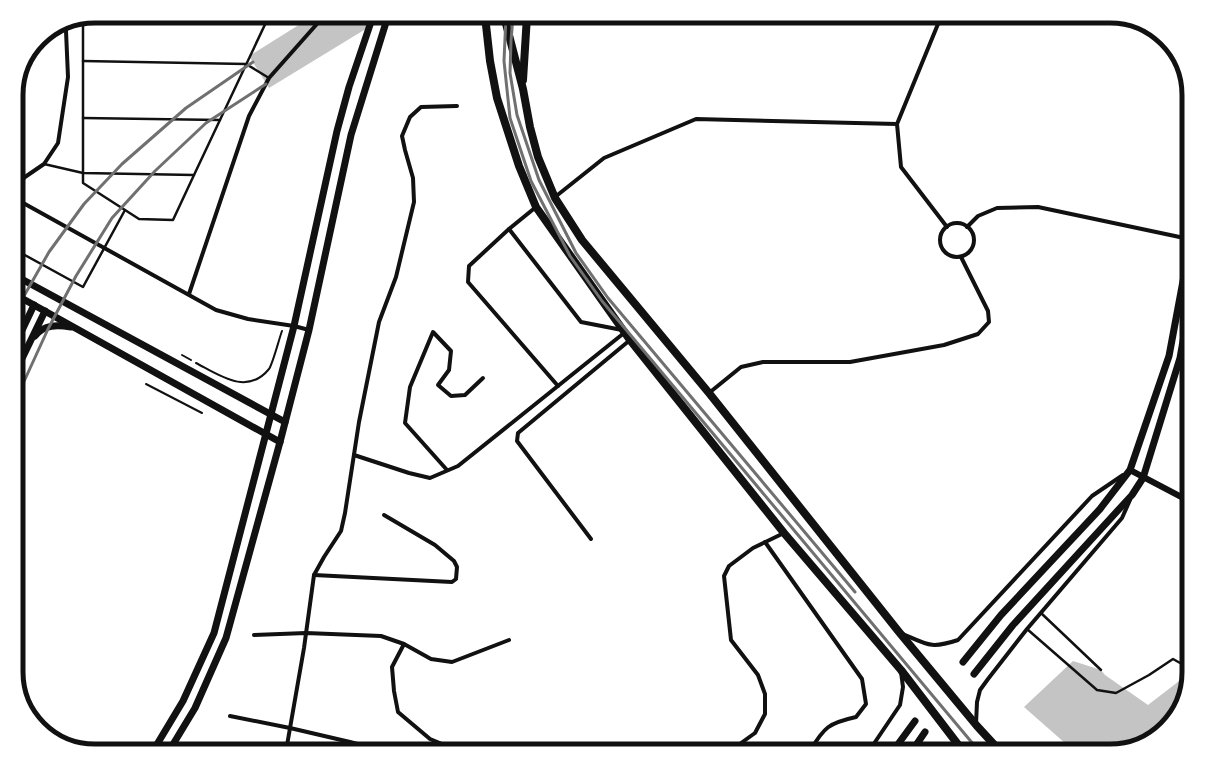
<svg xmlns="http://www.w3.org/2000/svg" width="1205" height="767" font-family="Manrope,sans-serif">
<rect width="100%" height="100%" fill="#fff"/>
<g fill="#c4c4c4">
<path d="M313,16h74l-118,72 -20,-32z"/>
<path d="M1073,661l28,9 4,5 43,30 35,-27 3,4 -10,34 -27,25 -39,10h-36l-50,-44z"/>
</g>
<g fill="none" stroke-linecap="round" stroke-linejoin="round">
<g stroke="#111" stroke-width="2">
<path d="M182,355l9,5"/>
<path d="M196,363c23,12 51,33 73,6 4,-6 10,-30 13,-38"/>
<path d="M146,384l56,29"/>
</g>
<g stroke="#111" stroke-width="2.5">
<path d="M83,18v165l56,36 34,1 21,-45"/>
<path d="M83,61l163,3 23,14"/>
<path d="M83,118l137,2"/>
<path d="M44,164l39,9 111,2 75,-159"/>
<path d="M16,247l5,6 62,34 42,-77"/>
<path d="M1041,613l60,57"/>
<path d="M1027,629l70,61 19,3 33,-18 24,-16 16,9"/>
</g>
<g stroke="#111" stroke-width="4">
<path d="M897,124l41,-100 15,-8"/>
<path d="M16,186l9,-9 19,-13 14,-21 10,-66 -2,-46 -2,-9"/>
<path d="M555,197l49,-39 92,-39 201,5 4,43 46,60"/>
<path d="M16,199l200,111 32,9 46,7 15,4"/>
<path d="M536,207l-27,22 -40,37 -1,16 90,104"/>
<circle cx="957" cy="240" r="17"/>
<path d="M967,227l11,-11 19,-8 41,-1 151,32"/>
<path d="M509,229l72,93 41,8"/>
<path d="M189,294l60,-178 20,-38 55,-62"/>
<path d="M709,393l32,-26 22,-5h87l94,-17 34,-11 11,-12 -1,-11 -27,-54"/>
<path d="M354,455l55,18 21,5 28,-12 166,-133"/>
<path d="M447,470l-42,-47 5,-36 23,-55 18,19 -2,19 -11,15 13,11 14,-1 18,-17"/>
<path d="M591,539l-74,-98 1,-8 112,-93"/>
<path d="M765,542l97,137 4,25 -10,13c-27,6 -32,10 -46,34"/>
<path d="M314,575l138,7 4,-3 1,-12 -3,-6 -19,-16 -51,-30"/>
<path d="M903,634c25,11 28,15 55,6l134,-144 31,-21"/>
<path d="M254,635l52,-2 75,3 23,8 27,15 21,3 57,-22"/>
<path d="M404,644l-12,23 2,24 4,21 32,27 29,12"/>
<path d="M230,716l60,12 60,14 19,5 3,4"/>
<path d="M976,724l1,-22 3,-12 8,-11 39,-50 95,-111 8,-18"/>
<path d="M286,751l18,-103 10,-73 10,-18 17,-26 4,-18 14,-91 20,-100 17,-45 18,-75 -1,-24 -8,-28 -3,-14 8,-19 11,-10 36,-1"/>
<path d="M730,751l25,-18 10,-19v-20l-7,-19 -27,-35 -7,-64 5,-10 24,-18 31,-15"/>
<path d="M869,751l31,-46 3,-18 -2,-15"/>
<path d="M924,751c11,-10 22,-5 35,0"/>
</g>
<path stroke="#111" stroke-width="6" d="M1130,470l59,31"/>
<g stroke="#111" stroke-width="7">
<path d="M16,276l269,146"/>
<path d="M16,295l264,147"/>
<path d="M16,311l2,6 -1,19"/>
<path d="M35,336c9,-12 23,-11 36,-9"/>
<path d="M16,343l18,-38"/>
<path d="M16,371l29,-60"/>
<path d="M963,662l38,-47 99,-106 30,-39 39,-114 20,-107"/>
<path d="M974,674l39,-49 119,-130 11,-17 37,-120 9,-51"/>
<path d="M153,751l30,-50 31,-68 80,-307 43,-195 12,-44 24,-71"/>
<path d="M169,751l26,-43 31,-70 54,-196 29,-112 42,-195 37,-119"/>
<path d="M893,751l22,-30"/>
<path d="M912,751l13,-19"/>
</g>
<g stroke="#111" stroke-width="8">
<path d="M485,16l5,45 7,37 22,68 17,41 94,133 154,193 117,137 62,81"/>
<path d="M504,16l19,73 7,38 8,30 17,41 27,42 127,153 190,239 78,94 23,25"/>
<path d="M523,80l4,-64"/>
</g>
<g stroke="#707070" stroke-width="3">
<path d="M506,16l-2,45 6,57 21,63 39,75 32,45 377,450"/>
<path d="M513,16l-2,25 -1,32 7,42 22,65 37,73 32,45 247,294"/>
<path d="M16,310l33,-58 35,-48 38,-40 64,-56 67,-46"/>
<path d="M16,399l32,-70 28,-53 36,-58 43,-47 51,-48 60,-39"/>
</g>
</g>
<path d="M0 0H1205V767H0ZM95 23H1110A72 72 0 0 1 1182 95V672A72 72 0 0 1 1110 744H95A72 72 0 0 1 23 672V95A72 72 0 0 1 95 23Z" fill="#fff" fill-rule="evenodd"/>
<path fill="none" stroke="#111" stroke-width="5" d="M95 23H1110A72 72 0 0 1 1182 95V672A72 72 0 0 1 1110 744H95A72 72 0 0 1 23 672V95A72 72 0 0 1 95 23Z"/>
</svg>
